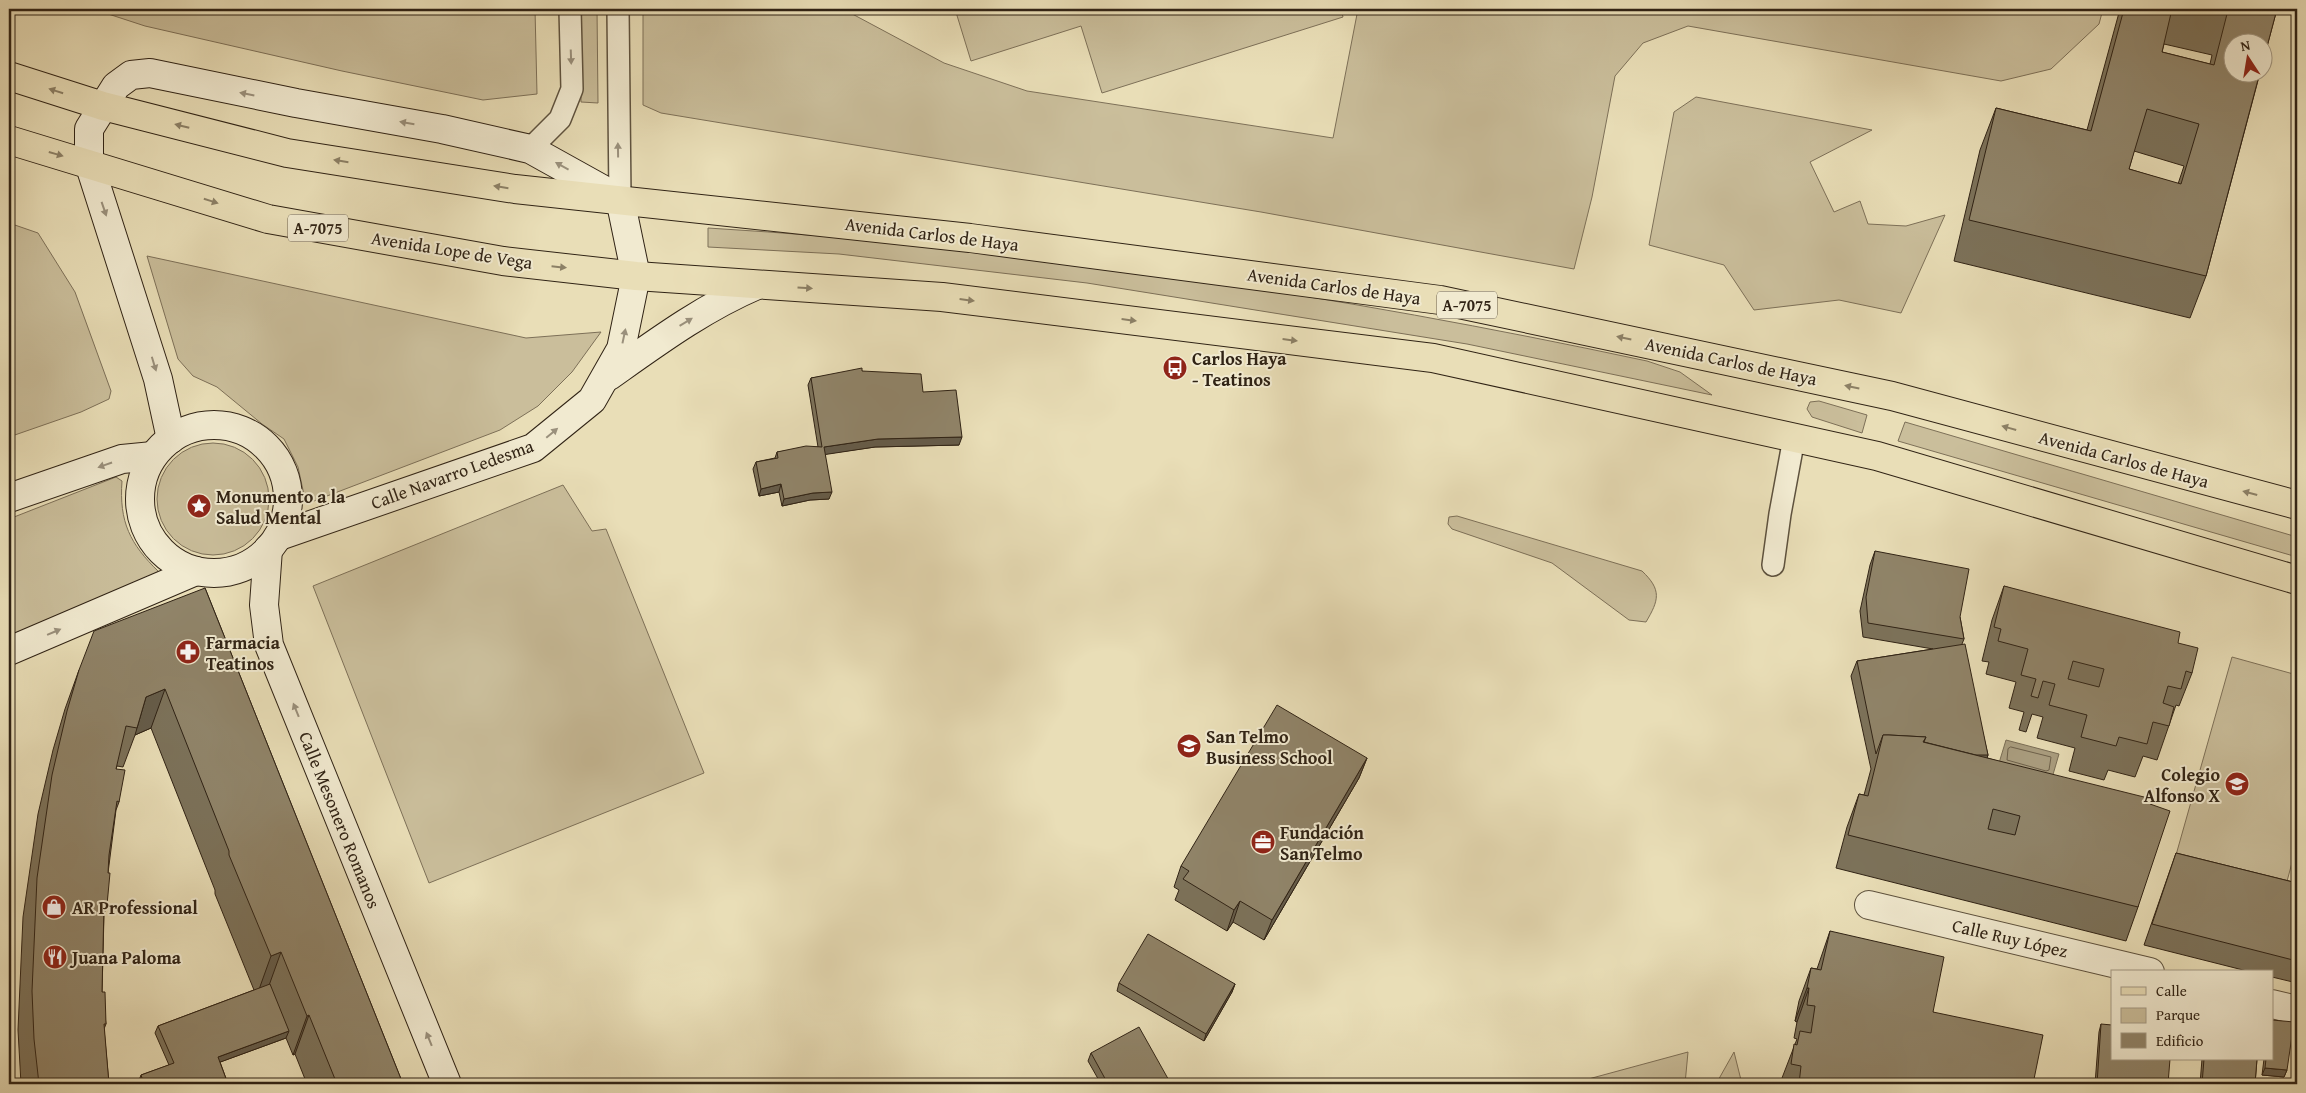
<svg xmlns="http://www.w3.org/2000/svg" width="2306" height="1093" font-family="'Gentium Book Plus',serif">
<rect width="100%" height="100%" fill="#e9deb7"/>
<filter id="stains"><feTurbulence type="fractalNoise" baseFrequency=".004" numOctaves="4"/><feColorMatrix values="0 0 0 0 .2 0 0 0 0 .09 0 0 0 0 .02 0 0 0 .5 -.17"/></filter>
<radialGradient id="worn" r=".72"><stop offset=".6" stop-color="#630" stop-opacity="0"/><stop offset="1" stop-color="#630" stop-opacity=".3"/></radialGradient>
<g fill="#cabe9b" stroke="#7d7058">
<path d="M93,9h442l2,85 -54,6 -141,-29 -197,-45z"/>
<path d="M580,9h17l1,94 -17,-1z"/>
<path d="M643,9h200l101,54 83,28 306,47 25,-129h745l-4,15 -48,45 -50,12 -313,-55 -45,17 -28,33 -23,121 -18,72 -313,-57 -600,-99 -18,-8z"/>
<path d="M955,9h386l2,8 -241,76 -21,-67 -110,35z"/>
<path d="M1696,97l176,33 -62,32 24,50 26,-11 8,23 38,2 39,-11 -44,98 -62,-13 -85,10 -30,-45 -75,-20 25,-133z"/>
<path d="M9,223l29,10 37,59 36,99 -2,8 -28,13 -72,25z"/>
<path d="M708,228c316,19 630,67 939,133l33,11 32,23 -245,-51 -380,-61 -248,-29 -131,-7z"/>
<path d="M147,256l379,82 75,-6 -29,40 -34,34 -38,24 -194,74 -8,-37 -14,-28 -22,-15 -45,-37 -24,-11 -15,-17z"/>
<path d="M1819,401l48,14 -5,18 -50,-16 -5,-8 3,-7z"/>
<path d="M1905,422l392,115v20l-399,-116z"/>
<circle cx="213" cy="499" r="56"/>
<path d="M116,477l6,4c-3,41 8,63 37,91l-150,65v-118z"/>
<path d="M563,485l29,46 14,-2 98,244 -275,110 -116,-297z"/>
<path d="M1457,516l185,55c20,19 17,29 4,51l-17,-2 -77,-57 -100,-34 -4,-5 1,-7z"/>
<path d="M2232,657l65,18v169l-11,41 -110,-30z"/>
<path d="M1688,1052l-3,32h-115z"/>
<path d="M1734,1052l8,32h-26z"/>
</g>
<path fill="#aa9e80" stroke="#796d55" d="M2006,740l53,14 -7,24 -53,-15z"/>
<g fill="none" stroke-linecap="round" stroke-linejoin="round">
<path stroke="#6d604a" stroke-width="1" d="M2011,747l40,10 -2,13 -3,1 -39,-11 1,-11z"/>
<defs>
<g id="lane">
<path d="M618,9l2,190"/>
<path d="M530,149l30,-30 12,-30 -2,-80"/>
<path d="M1773,565l7,-51 14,-76"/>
</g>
<g id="street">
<path d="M1869,905l281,67"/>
<path d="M2272,1004l25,6"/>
</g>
<g id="secondary">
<path d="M609,376c48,-34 94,-68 148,-91"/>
<circle cx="214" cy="499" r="74"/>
<path d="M171,439l-13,-60 -69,-216v-34l27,-43 15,-11 19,-2 146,30 146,26 88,20 90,50 16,77 -15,73 -29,51 -59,48 -254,88"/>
<path d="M9,498l113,-39 31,-3"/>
<path d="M268,549l-4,56 5,40 178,439"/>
<path d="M9,651l187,-80"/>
</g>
<g id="primary">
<path d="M9,76l94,30 184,47 228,36 455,49 470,62 452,96 405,109"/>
<path d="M9,140l259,79 235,42 133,15 306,21 491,61 444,98 420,124"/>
</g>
</defs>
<use href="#lane" stroke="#5e523e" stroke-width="24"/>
<use href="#street" stroke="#5e523e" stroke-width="30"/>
<use href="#secondary" stroke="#302315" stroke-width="30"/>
<use href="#primary" stroke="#302315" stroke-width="30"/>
<use href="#lane" stroke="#f1ead0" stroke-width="21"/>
<use href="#street" stroke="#f1ead0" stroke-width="28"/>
<use href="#secondary" stroke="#f1ead0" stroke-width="28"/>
<use href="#primary" stroke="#e9deb7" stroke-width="28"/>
</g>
<g fill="#7c725a" stroke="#302315" fill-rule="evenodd">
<path d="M2120,9h157l-71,267 -16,42 -236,-57 26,-111 16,-42 91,22zM2164,44l48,11 -2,9 -48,-12zM2134,151l50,15 -6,18 -49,-15z"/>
<path d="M862,371l61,21 36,53 -84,2 -50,7 4,45 -19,1 -28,6 -3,-14 -20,4 -6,-27 3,-7 19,-4 2,-6 41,-5 -10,-62 3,-7z"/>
<path d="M1875,551l85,66 4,22 -2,5 26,111 -1,3 163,46 -12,103 -12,34 -290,-73 11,-41 12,-33 5,1 7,-26 -20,-93 6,-15 76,-12 -70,-12 -3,-26 10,-46z"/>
<path d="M2004,586l174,57 14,30 -13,33 -3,-1 -19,55 -14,-4 -8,21 -27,-7 -4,10 -35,-9 6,-23 -38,-10 6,-21 -11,-3 -6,18 -7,-2 5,-18 -15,-4 7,-26 -30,-8 3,-12 -7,-1 10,-41z"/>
<path d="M205,588l198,496h-96l-12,-30 -2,1 -7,-17 -66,24 8,22h-89l-1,-1 3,-8 28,-10 -14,-32 3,-7 96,-36 -39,-96v-4l-64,-162 -16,7 -12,32 -6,-1 -1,3 3,33 -3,8 -8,63 -1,32 -3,9 -2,78 4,32 -2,5 5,55h-88l-3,-54 5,-113 15,-103 15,-64 12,-41 14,-39z"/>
<path d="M1367,758l-8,20 -95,162 -31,-18 -6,9 -52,-31 4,-10 -5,-3 7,-21z"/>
<path d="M2176,853l121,30v100l-25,-6v-5h-21l-107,-27z"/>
<path d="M1830,931l103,81 100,72h-252l1,-6 15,-39 -3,-1 3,-16 -2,-1 4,-20 12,-33 6,1z"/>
<path d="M1119,983l116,1 -3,8 -28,49 -87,-50z"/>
<path d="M2101,1024l67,60h-73l4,-52z"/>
<path d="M1091,1053l80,31h-70l-13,-23z"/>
<path d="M2202,1059h55l-2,25h-55z"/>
<path d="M2264,1059h8l15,11 -3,7 -22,-2z"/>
</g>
<g fill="#655c4a" stroke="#302315">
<path d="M962,437l-3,8 -84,2 -53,8 2,-8 54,-8z"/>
<path d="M781,484l-2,8 -20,4 2,-7z"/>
<path d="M832,492l-3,7 -19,1 -28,6 2,-7 29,-6z"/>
<path d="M165,689l-14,39 -16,7 11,-38z"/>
<path d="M1926,737l62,18 -5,15 -60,-28z"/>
<path d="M1367,758l-8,20 -95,162 8,-20z"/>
<path d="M1240,901l-7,21 -6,9 7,-21z"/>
<path d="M281,952l-14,39 -10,4 14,-39z"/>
<path d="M1235,984l-3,8 -28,49 2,-7z"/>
<path d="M1807,988h2l-12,34 -2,-1z"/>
<path d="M309,1015l-14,39 -2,1 14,-39z"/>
<path d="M289,1031l-3,7 -71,26 3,-7z"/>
<path d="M2265,1068l22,2 -3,7 -22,-2z"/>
</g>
<g fill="#908469" stroke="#302315" fill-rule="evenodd">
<path d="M2124,9h48l-10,43 52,13 13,-51 -21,-5h71l-13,49v-16h-30v30h26l-54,204 -237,-56 27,-112 95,23zM2147,109l52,15 -18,60 -52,-15z"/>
<path d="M862,368v3l59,3 2,18 33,-2 6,47 -84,2 -54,8 8,45 -19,1 -29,6 -3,-15 -20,5 -5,-27 22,-4 -1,-6 29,-6 16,1 -11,-69z"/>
<path d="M1875,551l94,18 -9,48 4,22 -96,-16 -2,-26z"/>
<path d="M2004,586l176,46 -2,11 20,5 -6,25 -6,-2 -5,18 -13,-3 -5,17 11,4 -5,19 -16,-4 -6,22 -28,-7 -3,9 -35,-9 6,-22 -38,-10 6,-21 -12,-3 -5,17 -7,-2 5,-17 -15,-4 7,-26 -30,-8 3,-12 -7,-2zM2073,661l31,8 -5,18 -31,-8z"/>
<path d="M205,588l198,496h-66l-28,-69 -2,1 -26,-64 -10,4 -42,-101v-4l-64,-162 -19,8 -9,31 -11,-2 -10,43 9,1 -6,32 -2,-1 -8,54 -1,18h2l-3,32h-3l-2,87h3l1,32h-2l5,60h-70l-5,-45 -2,-48 5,-113 15,-103 15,-64 12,-41 15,-39z"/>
<path d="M1965,644l23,111h-12l-52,-13 2,-5 -37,-2h-6l-7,19 -19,-93z"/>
<path d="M1277,705l90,53 -95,162 -32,-19 -6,9 -51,-31 6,-8 -8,-5z"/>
<path d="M1883,735h6l37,2 -3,5 229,57 -2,5 20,7 -32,96 -290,-72 11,-41 9,2zM1993,809l27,7 -5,19 -27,-6z"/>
<path d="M2176,853l121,30v78l-145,-37z"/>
<path d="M1830,931l114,26 -11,55 110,23 -10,49h-234l2,-18 -10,-2 3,-20 3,1 3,-14 11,2 4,-27 -8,-1 2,-17h-2l4,-20 10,2z"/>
<path d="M1148,934l87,50 -29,50 -87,-51z"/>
<path d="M270,984l19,47 -71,26 10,27h-84l-3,-9 33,-12 -16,-37z"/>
<path d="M2272,1020l22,2 -7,48 -22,-2 1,-9h6z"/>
<path d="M2101,1024l11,1v34h58l-2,25h-71z"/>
<path d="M1139,1027l32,57h-63l-17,-31z"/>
<path d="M2204,1059h53l-2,25h-53z"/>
</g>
<defs><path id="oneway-solid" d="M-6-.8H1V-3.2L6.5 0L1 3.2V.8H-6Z" transform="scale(1.25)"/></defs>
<g fill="#9a907c">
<use href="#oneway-solid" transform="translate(571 57) rotate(88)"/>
<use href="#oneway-solid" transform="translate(247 94) rotate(-169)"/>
<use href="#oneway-solid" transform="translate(407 123) rotate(-170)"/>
<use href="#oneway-solid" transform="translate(618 150) rotate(-91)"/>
<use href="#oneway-solid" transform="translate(562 166) rotate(-151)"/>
<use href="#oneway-solid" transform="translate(104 209) rotate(71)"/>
<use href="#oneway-solid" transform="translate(686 322) rotate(-31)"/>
<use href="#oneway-solid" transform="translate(624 336) rotate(-78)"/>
<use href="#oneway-solid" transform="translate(154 364) rotate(73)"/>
<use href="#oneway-solid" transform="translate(552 433) rotate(-40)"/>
<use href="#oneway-solid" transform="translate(105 465) rotate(161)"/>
<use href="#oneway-solid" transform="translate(54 632) rotate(-23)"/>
<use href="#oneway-solid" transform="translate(296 710) rotate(-112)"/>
<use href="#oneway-solid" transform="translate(429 1039) rotate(-112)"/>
</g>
<g fill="#8c8066">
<use href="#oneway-solid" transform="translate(56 91) rotate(-162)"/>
<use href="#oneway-solid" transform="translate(182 126) rotate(-166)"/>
<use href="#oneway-solid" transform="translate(56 154) rotate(16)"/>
<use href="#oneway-solid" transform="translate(341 161) rotate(-171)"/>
<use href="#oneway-solid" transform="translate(501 187) rotate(-171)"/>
<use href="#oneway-solid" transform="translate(211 201) rotate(17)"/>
<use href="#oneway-solid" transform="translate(559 267) rotate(6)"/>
<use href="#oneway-solid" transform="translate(805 288) rotate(4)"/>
<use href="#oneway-solid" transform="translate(967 300) rotate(7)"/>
<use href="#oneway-solid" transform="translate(1129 320) rotate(7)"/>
<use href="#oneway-solid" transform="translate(1624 338) rotate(-168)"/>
<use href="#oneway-solid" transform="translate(1290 340) rotate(7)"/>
<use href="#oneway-solid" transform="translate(1852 387) rotate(-168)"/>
<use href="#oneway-solid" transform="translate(2009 428) rotate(-164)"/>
<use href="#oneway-solid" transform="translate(2250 493) rotate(-165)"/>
</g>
<defs>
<symbol id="bus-disc" viewBox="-11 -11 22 22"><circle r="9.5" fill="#8f2418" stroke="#f1ead0"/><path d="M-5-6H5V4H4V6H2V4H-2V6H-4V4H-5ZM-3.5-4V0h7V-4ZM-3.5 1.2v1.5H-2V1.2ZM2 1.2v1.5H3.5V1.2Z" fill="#fff"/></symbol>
<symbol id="sight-disc" viewBox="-11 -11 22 22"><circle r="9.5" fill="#8f2418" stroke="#f1ead0"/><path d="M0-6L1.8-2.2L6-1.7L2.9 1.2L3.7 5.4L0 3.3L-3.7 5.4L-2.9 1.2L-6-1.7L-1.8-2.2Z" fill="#fff"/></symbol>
<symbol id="pharmacy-disc" viewBox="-11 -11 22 22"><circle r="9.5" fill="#8f2418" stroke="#f1ead0"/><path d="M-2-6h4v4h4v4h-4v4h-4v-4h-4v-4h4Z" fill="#fff"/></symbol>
<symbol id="university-disc" viewBox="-11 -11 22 22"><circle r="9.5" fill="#8f2418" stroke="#f1ead0"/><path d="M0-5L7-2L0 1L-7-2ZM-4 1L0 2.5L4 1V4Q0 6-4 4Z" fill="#fff"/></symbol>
<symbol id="school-disc" viewBox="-11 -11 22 22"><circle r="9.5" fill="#8f2418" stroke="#f1ead0"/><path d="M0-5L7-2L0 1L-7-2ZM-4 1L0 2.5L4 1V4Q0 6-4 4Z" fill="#fff"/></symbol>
<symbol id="office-disc" viewBox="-11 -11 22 22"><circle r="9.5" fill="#8f2418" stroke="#f1ead0"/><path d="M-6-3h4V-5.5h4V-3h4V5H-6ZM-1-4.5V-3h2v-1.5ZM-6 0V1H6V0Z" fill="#fff"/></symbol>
<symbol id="shop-disc" viewBox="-11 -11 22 22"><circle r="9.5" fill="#8f2418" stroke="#f1ead0"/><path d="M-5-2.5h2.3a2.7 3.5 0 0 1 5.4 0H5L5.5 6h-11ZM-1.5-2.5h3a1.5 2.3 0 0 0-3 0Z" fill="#fff"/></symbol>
<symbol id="restaurant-disc" viewBox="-11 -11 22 22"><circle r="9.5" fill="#8f2418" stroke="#f1ead0"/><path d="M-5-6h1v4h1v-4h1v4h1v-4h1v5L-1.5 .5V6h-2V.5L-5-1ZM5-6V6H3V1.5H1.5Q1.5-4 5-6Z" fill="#fff"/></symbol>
</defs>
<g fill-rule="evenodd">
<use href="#bus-disc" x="1161" y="354" width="28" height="28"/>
<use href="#sight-disc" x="185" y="492" width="28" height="28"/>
<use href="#pharmacy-disc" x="174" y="638" width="28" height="28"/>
<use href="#university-disc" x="1175" y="732" width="28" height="28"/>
<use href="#school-disc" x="2223" y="770" width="28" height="28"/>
<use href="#office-disc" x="1249" y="828" width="28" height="28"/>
<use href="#shop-disc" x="40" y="893" width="28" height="28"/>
<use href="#restaurant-disc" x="41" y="943" width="28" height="28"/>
</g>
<g text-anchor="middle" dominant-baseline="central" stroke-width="4" stroke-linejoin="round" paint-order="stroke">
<g fill="#f1ead0" stroke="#6a5f4d" stroke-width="1">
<rect x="288" y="214.5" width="60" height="27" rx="4"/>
<rect x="1437" y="291.5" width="60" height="27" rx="4"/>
</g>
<g font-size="16" font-weight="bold" fill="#302315">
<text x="318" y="228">A-7075</text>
<text x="1467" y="305">A-7075</text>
</g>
<g font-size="18" fill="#302315" stroke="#f1ead0">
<text transform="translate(932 234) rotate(7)">Avenida Carlos de Haya</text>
<text transform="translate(452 250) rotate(9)">Avenida Lope de Vega</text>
<text transform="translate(1334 286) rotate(8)">Avenida Carlos de Haya</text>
<text transform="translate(1731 361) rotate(12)">Avenida Carlos de Haya</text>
<text transform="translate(2124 459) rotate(15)">Avenida Carlos de Haya</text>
<text transform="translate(452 474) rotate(-20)">Calle Navarro Ledesma</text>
<text transform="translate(340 820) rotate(68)">Calle Mesonero Romanos</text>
<text transform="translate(2010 938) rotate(13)">Calle Ruy López</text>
</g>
<g font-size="18" font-weight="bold" fill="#302315" stroke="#f1ead0" text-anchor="start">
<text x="1192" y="358">Carlos Haya<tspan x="1192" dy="21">- Teatinos</tspan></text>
<text x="216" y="496">Monumento a la<tspan x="216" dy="21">Salud Mental</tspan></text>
<text x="206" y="642">Farmacia<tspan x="206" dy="21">Teatinos</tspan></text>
<text x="1206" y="736">San Telmo<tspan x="1206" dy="21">Business School</tspan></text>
<text x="2220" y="774" text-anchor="end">Colegio<tspan x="2220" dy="21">Alfonso X</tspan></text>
<text x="1280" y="832">Fundación<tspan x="1280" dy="21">San Telmo</tspan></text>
<text x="72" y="907">AR Professional</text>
<text x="72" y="957">Juana Paloma</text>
</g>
</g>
<rect width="2306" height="1093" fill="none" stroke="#e9deb7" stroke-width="30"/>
<rect x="10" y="10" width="2286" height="1073" fill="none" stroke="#302315" stroke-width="2.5"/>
<rect x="15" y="15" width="2276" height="1063" fill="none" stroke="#302315"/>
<rect x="2111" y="970" width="162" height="90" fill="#f1ead0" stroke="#a49a85"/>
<rect x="2121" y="987" width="25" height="8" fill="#e9deb7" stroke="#a49a85"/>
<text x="2156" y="996" font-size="15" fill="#302315">Calle</text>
<rect x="2121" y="1008" width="25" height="15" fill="#cabe9b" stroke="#a49a85"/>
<text x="2156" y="1020" font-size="15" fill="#302315">Parque</text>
<rect x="2121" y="1033" width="25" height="15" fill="#908469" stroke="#a49a85"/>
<text x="2156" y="1046" font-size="15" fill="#302315">Edificio</text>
<g transform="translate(2248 58) rotate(348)"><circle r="24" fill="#f1ead0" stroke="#a49a85"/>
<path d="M0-4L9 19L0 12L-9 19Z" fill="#8f2418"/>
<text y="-8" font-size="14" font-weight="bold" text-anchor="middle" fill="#302315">N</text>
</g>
<rect width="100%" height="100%" filter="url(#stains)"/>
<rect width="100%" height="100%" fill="url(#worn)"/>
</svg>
